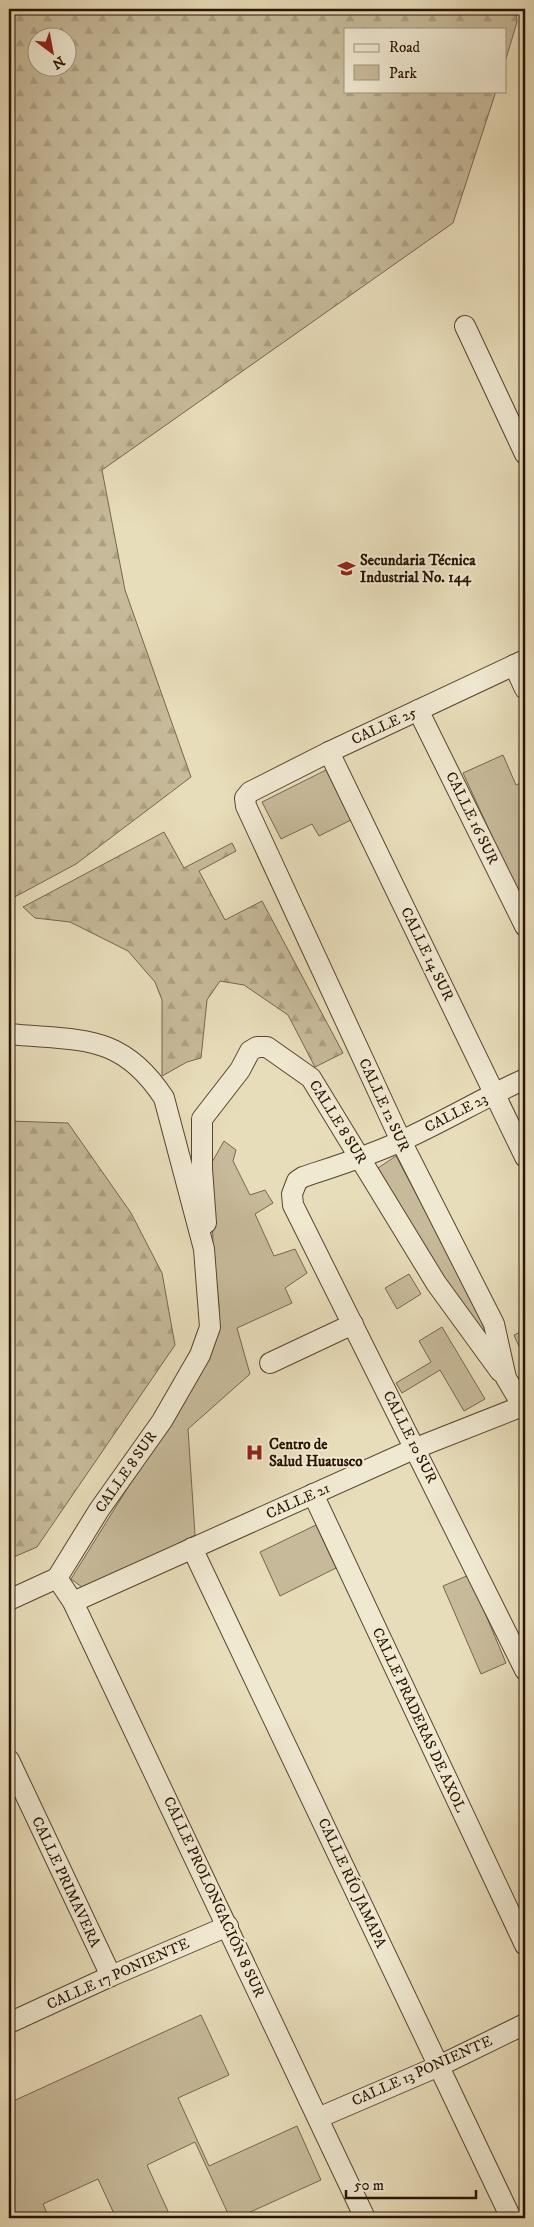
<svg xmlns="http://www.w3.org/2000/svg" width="534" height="2227" font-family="'IM FELL DW Pica',serif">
<defs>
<pattern id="forest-firs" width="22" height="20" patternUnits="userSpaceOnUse" patternTransform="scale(1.25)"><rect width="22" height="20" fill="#c7ba9a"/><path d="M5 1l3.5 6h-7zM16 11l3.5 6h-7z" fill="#ab9f83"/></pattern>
</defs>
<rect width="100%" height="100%" fill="#e8ddba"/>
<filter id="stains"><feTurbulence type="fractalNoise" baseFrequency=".004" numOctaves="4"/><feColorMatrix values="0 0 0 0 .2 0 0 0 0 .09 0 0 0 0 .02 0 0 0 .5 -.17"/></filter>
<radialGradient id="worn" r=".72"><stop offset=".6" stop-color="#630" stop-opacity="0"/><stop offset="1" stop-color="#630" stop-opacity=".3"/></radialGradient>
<g fill="#c7ba9a" stroke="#78664d">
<path d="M503,755l13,30 9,-4v127l-62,-135z"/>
<path d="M326,770l25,50 -32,16 -7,-12 -31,15 -19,-37z"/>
<path d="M224,1141l12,9 -3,11 17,34 15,-5 8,13 -18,11 19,42 21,-7 12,24 -22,15 7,15 -55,25 13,46 -62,55 7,106 -109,55 -15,-11 136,-219 11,-30 1,-25 -6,-57 -2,-84z"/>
<path d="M396,1156l79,149 13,33 -46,-57 -64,-113z"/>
<path d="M409,1274l12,20 -24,15 -12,-21z"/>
<path d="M442,1327l43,72 -21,12 -24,-41 -38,23 -6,-10 35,-21 -12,-21z"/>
<path d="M525,1330v30l-11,-25z"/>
<path d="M316,1525l20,43 -56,28 -20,-44z"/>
<path d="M469,1575l37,88 -25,11 -38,-88z"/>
<path d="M201,2015l28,60 -51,23 31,68 88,-40 24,54 -84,38h-7l-35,-76 -48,23 24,53h-55l-18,-39 -55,25 6,14h-40v-115z"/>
</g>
<g fill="url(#forest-firs)" stroke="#78664d" fill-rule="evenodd">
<path d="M9,9h507l1,13 -12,40v-33h-160v62h151l-43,132 -351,247 23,120 66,187 -115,87 -67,36zM38,38h30v30h-30z"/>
<path d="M164,832l20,36 48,-25 4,8 -37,20 26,49 37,-19 81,152 -28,14 -27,-52 -44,-30 -24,-4 -13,19 -6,58 -14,4 -25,14v-76l-7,-18 -27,-31 -58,-29 -35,-4 -12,-11z"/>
<path d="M9,1121l59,2 63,90 31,60 13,72 -138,202 -28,12z"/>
</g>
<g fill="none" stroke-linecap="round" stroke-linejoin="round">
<defs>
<g id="minor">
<path d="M465,326l60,128"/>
<path d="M525,660l-196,92 -79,40 -5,6 1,8 155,335 93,183 12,54 19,32"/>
<path d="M514,665l11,24"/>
<path d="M418,710l107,216"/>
<path d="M329,752l196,405"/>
<path d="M9,1034c70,7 112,-2 155,64l40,151 6,78 -10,28 -38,66 -63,89 -42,68"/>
<path d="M525,1079c-42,19 -82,43 -124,62 -32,15 -65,25 -98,36l-6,4 -5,13 1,11 232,465"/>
<path d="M206,1223l-4,-54v-50l38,-49 10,-19 7,-4h10l44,31 125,205 64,88"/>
<path d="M270,1363l83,-39"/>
<path d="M313,1494l212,451"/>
<path d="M192,1548l319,670"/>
<path d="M57,1578l16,24 292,616"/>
<path d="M9,1600l48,-22"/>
<path d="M73,1602l343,-154 109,-43"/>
<path d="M9,1760l102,216"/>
<path d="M9,2023l102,-47 117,-50"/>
<path d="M318,2118l121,-52 86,-42"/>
</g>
</defs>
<use href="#minor" stroke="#58452e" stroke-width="22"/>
<use href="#minor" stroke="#f0e9d2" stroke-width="20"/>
</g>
<defs>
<symbol id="school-bare" viewBox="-9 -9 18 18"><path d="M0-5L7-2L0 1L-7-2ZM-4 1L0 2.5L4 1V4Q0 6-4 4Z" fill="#8f2418" stroke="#f0e9d2" stroke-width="2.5" paint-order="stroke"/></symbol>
<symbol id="hospital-bare" viewBox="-9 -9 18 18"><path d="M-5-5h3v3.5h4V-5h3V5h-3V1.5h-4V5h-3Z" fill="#8f2418" stroke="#f0e9d2" stroke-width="2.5" paint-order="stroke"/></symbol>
</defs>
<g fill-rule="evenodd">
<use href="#school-bare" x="334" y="556" width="25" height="25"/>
<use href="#hospital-bare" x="242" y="1440" width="25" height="25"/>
</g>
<g text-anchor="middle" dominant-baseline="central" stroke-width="4" stroke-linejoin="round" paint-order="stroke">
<g font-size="15" font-weight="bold" fill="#281200" stroke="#f0e9d2" text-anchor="start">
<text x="360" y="560">Secundaria Técnica<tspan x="360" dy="17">Industrial No. 144</tspan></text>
<text x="269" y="1444">Centro de<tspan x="269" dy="17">Salud Huatusco</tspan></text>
</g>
<g font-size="15" fill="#281200" stroke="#f0e9d2">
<text transform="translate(384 726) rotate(-25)">CALLE 25</text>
<text transform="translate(472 818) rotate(64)">CALLE 16 SUR</text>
<text transform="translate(427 954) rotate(64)">CALLE 14 SUR</text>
<text transform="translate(384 1105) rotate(65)">CALLE 12 SUR</text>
<text transform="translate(456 1113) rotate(-27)">CALLE 23</text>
<text transform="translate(338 1122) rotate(58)">CALLE 8 SUR</text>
<text transform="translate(410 1437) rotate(63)">CALLE 10 SUR</text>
<text transform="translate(126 1472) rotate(-55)">CALLE 8 SUR</text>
<text transform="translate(298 1501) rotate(-24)">CALLE 21</text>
<text transform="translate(419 1720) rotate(65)">CALLE PRADERAS DE AXOL</text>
<text transform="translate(66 1882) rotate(65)">CALLE PRIMAVERA</text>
<text transform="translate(352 1883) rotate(65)">CALLE RÍO JAMAPA</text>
<text transform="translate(214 1897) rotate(65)">CALLE PROLONGACIÓN 8 SUR</text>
<text transform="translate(118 1974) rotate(-24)">CALLE 17 PONIENTE</text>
<text transform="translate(422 2071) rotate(-24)">CALLE 13 PONIENTE</text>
</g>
</g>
<rect width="534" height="2227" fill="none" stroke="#e8ddba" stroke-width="30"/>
<rect x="10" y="10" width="514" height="2207" fill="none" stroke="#281200" stroke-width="2.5"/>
<rect x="15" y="15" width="504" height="2197" fill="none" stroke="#281200"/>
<rect x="344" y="28" width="162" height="65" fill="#f0e9d2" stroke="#a0937e"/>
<rect x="354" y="44" width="25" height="8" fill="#f0e9d2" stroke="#a0937e"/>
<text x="389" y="52" font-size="15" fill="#281200">Road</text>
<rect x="354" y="65" width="25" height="15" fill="#c7ba9a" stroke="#a0937e"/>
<text x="389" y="78" font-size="15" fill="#281200">Park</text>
<g transform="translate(52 52) rotate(148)"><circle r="24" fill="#f0e9d2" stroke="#a0937e"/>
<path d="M0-4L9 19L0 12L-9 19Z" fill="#8f2418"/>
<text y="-8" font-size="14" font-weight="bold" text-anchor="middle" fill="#281200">N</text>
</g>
<path d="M346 2190v8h130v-8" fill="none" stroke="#281200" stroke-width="2.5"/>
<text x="354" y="2190" font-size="15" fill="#281200" stroke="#f0e9d2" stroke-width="4" paint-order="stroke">50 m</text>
<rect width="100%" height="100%" filter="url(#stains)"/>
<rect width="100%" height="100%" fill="url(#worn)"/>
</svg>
